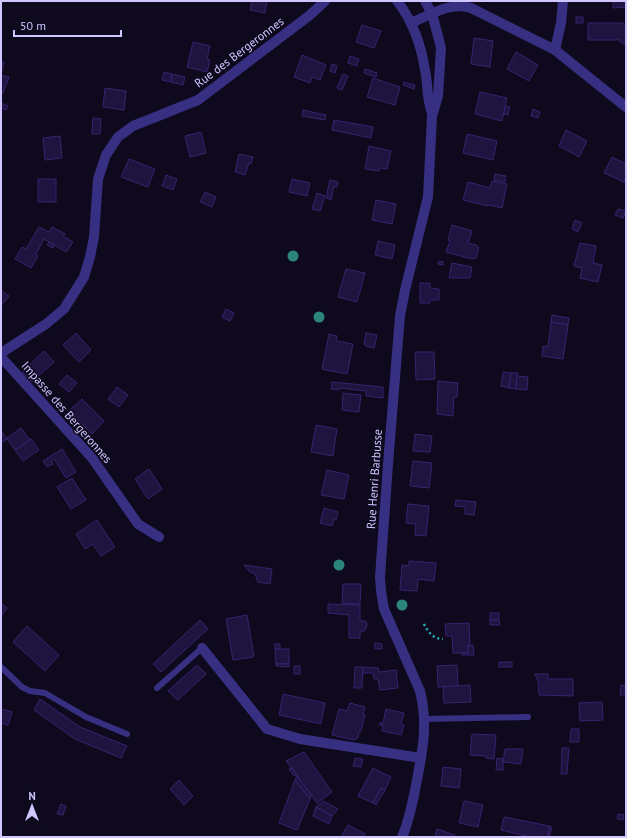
<svg xmlns="http://www.w3.org/2000/svg" width="627" height="838" font-family="'PT Sans',sans-serif">
<rect width="100%" height="100%" fill="#0e091d"/>
<g fill="#1f1340" stroke="#37236e">
<path d="M252,1h15l-2,12 -15,-3z"/>
<path d="M613,1h13v6l-13,1z"/>
<rect x="576" y="17" width="7" height="6"/>
<path d="M588,23h34l4,2v20l-7,-4 1,-1 -1,-1 -1,1h-30z"/>
<path d="M362,25l19,6 -7,17 -18,-6z"/>
<path d="M474,38l19,3 -3,26 -19,-3z"/>
<path d="M193,42l17,4 -3,13 3,1 -3,12 -20,-5z"/>
<path d="M516,52l22,13 -9,16 -22,-12z"/>
<path d="M302,55l24,10 -6,15 -8,-3 -2,6 -16,-6z"/>
<path d="M350,56l9,3 -2,7 -9,-3z"/>
<path d="M1,62h3l-2,9h-1z"/>
<path d="M332,64l5,2 -2,7 -5,-2z"/>
<path d="M365,69l12,4 -1,4 -12,-4z"/>
<path d="M164,72l8,2 -1,8 -9,-2z"/>
<path d="M172,74l13,3 -2,8 -12,-3z"/>
<path d="M343,74l5,2 -6,14 -5,-2z"/>
<path d="M1,75l8,2 -6,16 -2,-1z"/>
<path d="M373,78l27,9 -5,18 -28,-8z"/>
<path d="M404,82l11,3 -1,4 -11,-4z"/>
<path d="M105,88l21,3 -2,19 -21,-3z"/>
<path d="M480,92l27,6 -5,23 -27,-7z"/>
<path d="M1,103l7,3 -2,4 -5,-2z"/>
<path d="M505,106l5,1 -2,8 -4,-1z"/>
<path d="M533,109l7,3 -2,6 -7,-2z"/>
<path d="M303,110l23,5 -1,5 -23,-4z"/>
<path d="M93,118l8,1 -1,15h-8z"/>
<path d="M334,120l39,7 -2,11 -39,-8z"/>
<path d="M566,130l21,11 -8,16 -20,-11z"/>
<path d="M201,132l5,21 -16,4 -5,-21z"/>
<path d="M467,134l30,7 -4,19 -30,-7z"/>
<path d="M60,136l2,22 -17,2 -2,-22z"/>
<path d="M369,146l22,5 -4,18 -7,-1 -1,3 -14,-2z"/>
<path d="M239,154l14,3 -2,7 -2,-1 -4,12 -10,-3z"/>
<path d="M612,157l14,7v14l-2,4 -20,-9z"/>
<path d="M129,159l26,10 -7,18 -27,-10z"/>
<path d="M495,174l11,2 -1,6 -11,-2z"/>
<path d="M166,175l11,4 -4,11 -11,-4z"/>
<rect x="38" y="179" width="18" height="23"/>
<path d="M292,179l18,4 -3,13 -18,-4z"/>
<path d="M330,180l8,2 -1,5 -3,-1 -3,14 -5,-2z"/>
<path d="M492,181l15,3 -5,24 -13,-3 -1,1 -25,-6 5,-18 22,6z"/>
<path d="M205,192l11,5 -4,10 -12,-5z"/>
<path d="M317,193l8,3 -5,15 -8,-2z"/>
<path d="M376,200l20,4 -4,20 -20,-4z"/>
<path d="M618,209l8,2 -3,7 -8,-3z"/>
<path d="M575,220l7,3 -4,9 -6,-3z"/>
<path d="M452,225l20,6 -4,12 8,2 3,3 -3,10 -4,1 -26,-7 4,-11 -2,-1z"/>
<path d="M39,227l10,5 3,-5 13,7 -2,2 10,6 -7,10 -22,-13 -8,15 2,2 -7,12 -16,-9 7,-12 4,2z"/>
<path d="M378,241l17,4 -3,14 -17,-4z"/>
<path d="M49,242l5,3 -1,3 -6,-3z"/>
<path d="M580,243l16,3 -3,17 9,2 -4,17 -18,-4 2,-10 -8,-2z"/>
<path d="M439,261l4,1v3l-5,-1z"/>
<path d="M452,263l20,4 -2,11h-21z"/>
<path d="M346,269l19,4 -8,29 -19,-5z"/>
<path d="M420,283h10v5l9,1v11h-9v3h-10z"/>
<path d="M1,290l8,6 -8,10z"/>
<path d="M226,309l8,4 -4,8 -8,-4z"/>
<path d="M552,315l17,3 -1,7 -17,-3z"/>
<path d="M551,322l17,3 -5,34 -21,-3 1,-10 5,1z"/>
<path d="M76,333l15,17 -12,12 -16,-17z"/>
<path d="M366,333l11,2 -3,13 -8,-2 -2,-2z"/>
<path d="M329,334l8,2 -1,5 17,3 -6,30 -25,-5z"/>
<path d="M44,351l10,11 -22,20 -10,-10z"/>
<path d="M415,352h19l1,27 -19,1z"/>
<path d="M503,372l8,1 -2,15 -8,-2z"/>
<path d="M511,373h7l-2,16 -7,-1z"/>
<path d="M67,375l10,8 -8,9 -10,-8z"/>
<path d="M517,376l11,1 -1,13 -11,-1z"/>
<path d="M438,381l20,2 -1,14h-3l-1,19 -16,-2z"/>
<path d="M332,382l51,5v11l-17,-2v-5l-27,-3v2l-8,-1z"/>
<path d="M117,387l11,8 -9,12 -11,-8z"/>
<path d="M343,393l18,2 -2,17 -17,-2z"/>
<path d="M82,399l22,22 -12,13 -23,-23z"/>
<path d="M316,425l21,4 -4,27 -22,-4z"/>
<path d="M21,428l8,11h2l-16,11 -8,-12z"/>
<path d="M1,431l6,8 -6,4z"/>
<path d="M415,434l17,2 -2,16 -17,-1z"/>
<path d="M31,439l8,11 -16,11 -8,-11z"/>
<path d="M62,449l14,23 -10,6 -12,-19 -3,2 2,3 -6,3 -4,-6z"/>
<path d="M413,461l19,2 -3,25 -19,-2z"/>
<path d="M149,469l13,20 -14,10 -13,-20z"/>
<path d="M327,470l22,5 -5,24 -23,-4z"/>
<path d="M72,478l14,22 -15,9 -14,-22z"/>
<path d="M456,500l20,2 -2,13 -9,-1v-7l-10,-1z"/>
<path d="M408,504l21,2 -3,30 -11,-1 1,-11 -10,-1z"/>
<path d="M324,508l14,4 -2,8 -2,-1 -2,7 -12,-3z"/>
<path d="M97,520l18,27 -14,9 -8,-12 -8,5 -9,-15z"/>
<path d="M409,561l27,2 -2,18 -16,-2 -1,12 -17,-1 2,-25 7,1z"/>
<path d="M244,565l28,4 -2,15 -12,-2 -3,-8 -6,-3z"/>
<path d="M343,584h18l-1,20 -18,-1z"/>
<path d="M1,603l6,5 -6,8z"/>
<path d="M328,604l32,1v16h5l2,2 -1,6 -2,2h-4v7h-11v-23l-21,-2z"/>
<rect x="490" y="613" width="9" height="7"/>
<path d="M247,615l7,42 -21,3 -7,-41z"/>
<path d="M200,620l8,9 -47,43 -8,-8z"/>
<path d="M490,620h9l1,5h-10z"/>
<path d="M469,623l1,22 -2,1v7h-15l-1,-17h-6l-1,-12z"/>
<path d="M27,626l32,29 -14,16 -32,-29z"/>
<path d="M375,643l7,1v5h-7z"/>
<rect x="275" y="644" width="5" height="5"/>
<path d="M473,645l1,10h-12v-2h6v-7z"/>
<path d="M275,649h14v15h-13z"/>
<rect x="499" y="662" width="13" height="5"/>
<path d="M276,664h13v3l-13,-1z"/>
<path d="M197,665l9,9 -28,26 -10,-9z"/>
<path d="M457,665l1,21 -20,1 -1,-21z"/>
<rect x="294" y="666" width="6" height="8"/>
<path d="M355,667h8l-1,21h-8z"/>
<path d="M363,667l15,1 1,4 17,-2 2,18 -18,2 -2,-11h-4l-1,-6h-10z"/>
<path d="M535,674h13v5h25v17l-34,-1 -1,-14z"/>
<path d="M470,685l1,17 -27,1 -1,-16z"/>
<path d="M621,685l5,1v9h-6z"/>
<path d="M283,694l42,9 -4,21 -42,-9z"/>
<path d="M40,699l40,28 47,19 -6,12 -46,-19 -41,-29z"/>
<path d="M602,702l1,18 -23,1 -1,-18z"/>
<path d="M350,703l15,4 -2,7 2,1 -4,16 -2,1 -1,6 -4,2 -22,-5 7,-26 8,2z"/>
<path d="M1,709l11,3 -4,13 -7,-2z"/>
<path d="M386,709l18,4 -3,11 3,1 -3,10 -19,-4 1,-6h-4l1,-2h3z"/>
<path d="M571,729h8v13h-9z"/>
<path d="M472,734l24,1 -2,24 -8,-1v-2l-16,-1z"/>
<path d="M562,748h7l-2,26h-6z"/>
<path d="M505,749h18l-2,15 -18,-2z"/>
<path d="M304,752l28,40 -15,11 -31,-42z"/>
<path d="M355,758l8,1 -2,8 -8,-1z"/>
<path d="M497,758l6,1v11h-7z"/>
<path d="M443,767l18,2 -2,19 -18,-2z"/>
<path d="M292,768l5,7 -3,1 -5,-7z"/>
<path d="M373,768l18,9 -6,13 -4,-2 -8,15 -15,-7z"/>
<path d="M297,776l14,19 -1,4 -15,-19z"/>
<path d="M179,780l14,16 -9,9 -14,-16z"/>
<path d="M295,780l15,19 -13,31 -18,-7z"/>
<path d="M381,788l4,2 -9,15 -3,-2z"/>
<path d="M323,801l15,8 -6,7 -16,-9z"/>
<path d="M464,801l19,4 -5,22 -19,-4z"/>
<path d="M61,804l5,2 -3,9 -6,-1z"/>
<path d="M316,807l16,9 -3,8 -16,-8z"/>
<path d="M618,814l6,1 -1,5 -6,-1z"/>
<path d="M504,817l45,9 -1,11h-18l-29,-7z"/>
<path d="M348,825l17,9 -2,3h-22z"/>
<path d="M549,826l3,1 -3,10h-1z"/>
<path d="M437,829l18,6 -1,2h-19z"/>
</g>
<g fill="none" stroke-linecap="round" stroke-linejoin="round">
<path stroke="#20b7b8" stroke-width="2.5" stroke-dasharray="2 3" stroke-linecap="butt" d="M424,624c4,8 9,15 19,15"/>
<g stroke="#372f81" stroke-width="6">
<path d="M1,667l21,20 8,4 15,2 41,24 41,17"/>
<path d="M157,688l45,-40"/>
<path d="M424,719l104,-2"/>
</g>
<g stroke="#372f81" stroke-width="10">
<path d="M411,23c19,-8 40,-22 60,-15l84,42 71,57"/>
<path d="M555,50l6,-27 2,-22"/>
<path d="M1,353l45,-29 18,-15 20,-32 6,-20 4,-20 4,-58 8,-24 12,-18 15,-11 65,-26 112,-85 15,-14"/>
<path d="M1,357l91,101 46,66 21,13"/>
<path d="M202,648l65,81 33,10 121,19"/>
</g>
<g stroke="#372f81" stroke-width="10">
<path d="M397,1c16,20 24,44 28,69 2,9 2,17 3,25 1,7 2,13 4,19"/>
<path d="M402,837c8,-18 11,-37 15,-57 6,-32 11,-56 3,-89l-36,-82 -3,-18 -1,-14 8,-113 12,-148 5,-26 23,-93 4,-81 6,-20 3,-48 -3,-12 -6,-22 -7,-13"/>
</g>
</g>
<g fill="#2c857d">
<circle cx="293" cy="256" r="5.5"/>
<circle cx="319" cy="317" r="5.5"/>
<circle cx="339" cy="565" r="5.5"/>
<circle cx="402" cy="605" r="5.5"/>
</g>
<g text-anchor="middle" dominant-baseline="central" stroke-width="3" stroke-linejoin="round" paint-order="stroke">
<g font-size="12" fill="#cfc5ff" stroke="#0e091d">
<text transform="translate(239 52) rotate(-37)">Rue des Bergeronnes</text>
<text transform="translate(67 412) rotate(49)">Impasse des Bergeronnes</text>
<text transform="translate(374 479) rotate(-86)">Rue Henri Barbusse</text>
</g>
</g>
<rect width="627" height="838" fill="none" stroke="#cfc5ff" stroke-width="4"/>
<g transform="translate(32 806)" stroke="#0e091d" stroke-width="3" paint-order="stroke">
<path d="M0-3L7 15L0 10L-7 15Z" fill="#cfc5ff"/>
<text y="-6" font-size="11" font-weight="bold" text-anchor="middle" fill="#cfc5ff">N</text>
</g>
<path d="M14 30v6h107v-6" fill="none" stroke="#cfc5ff" stroke-width="2"/>
<text x="20" y="30" font-size="12" fill="#cfc5ff" stroke="#0e091d" stroke-width="3" paint-order="stroke">50 m</text>
</svg>
